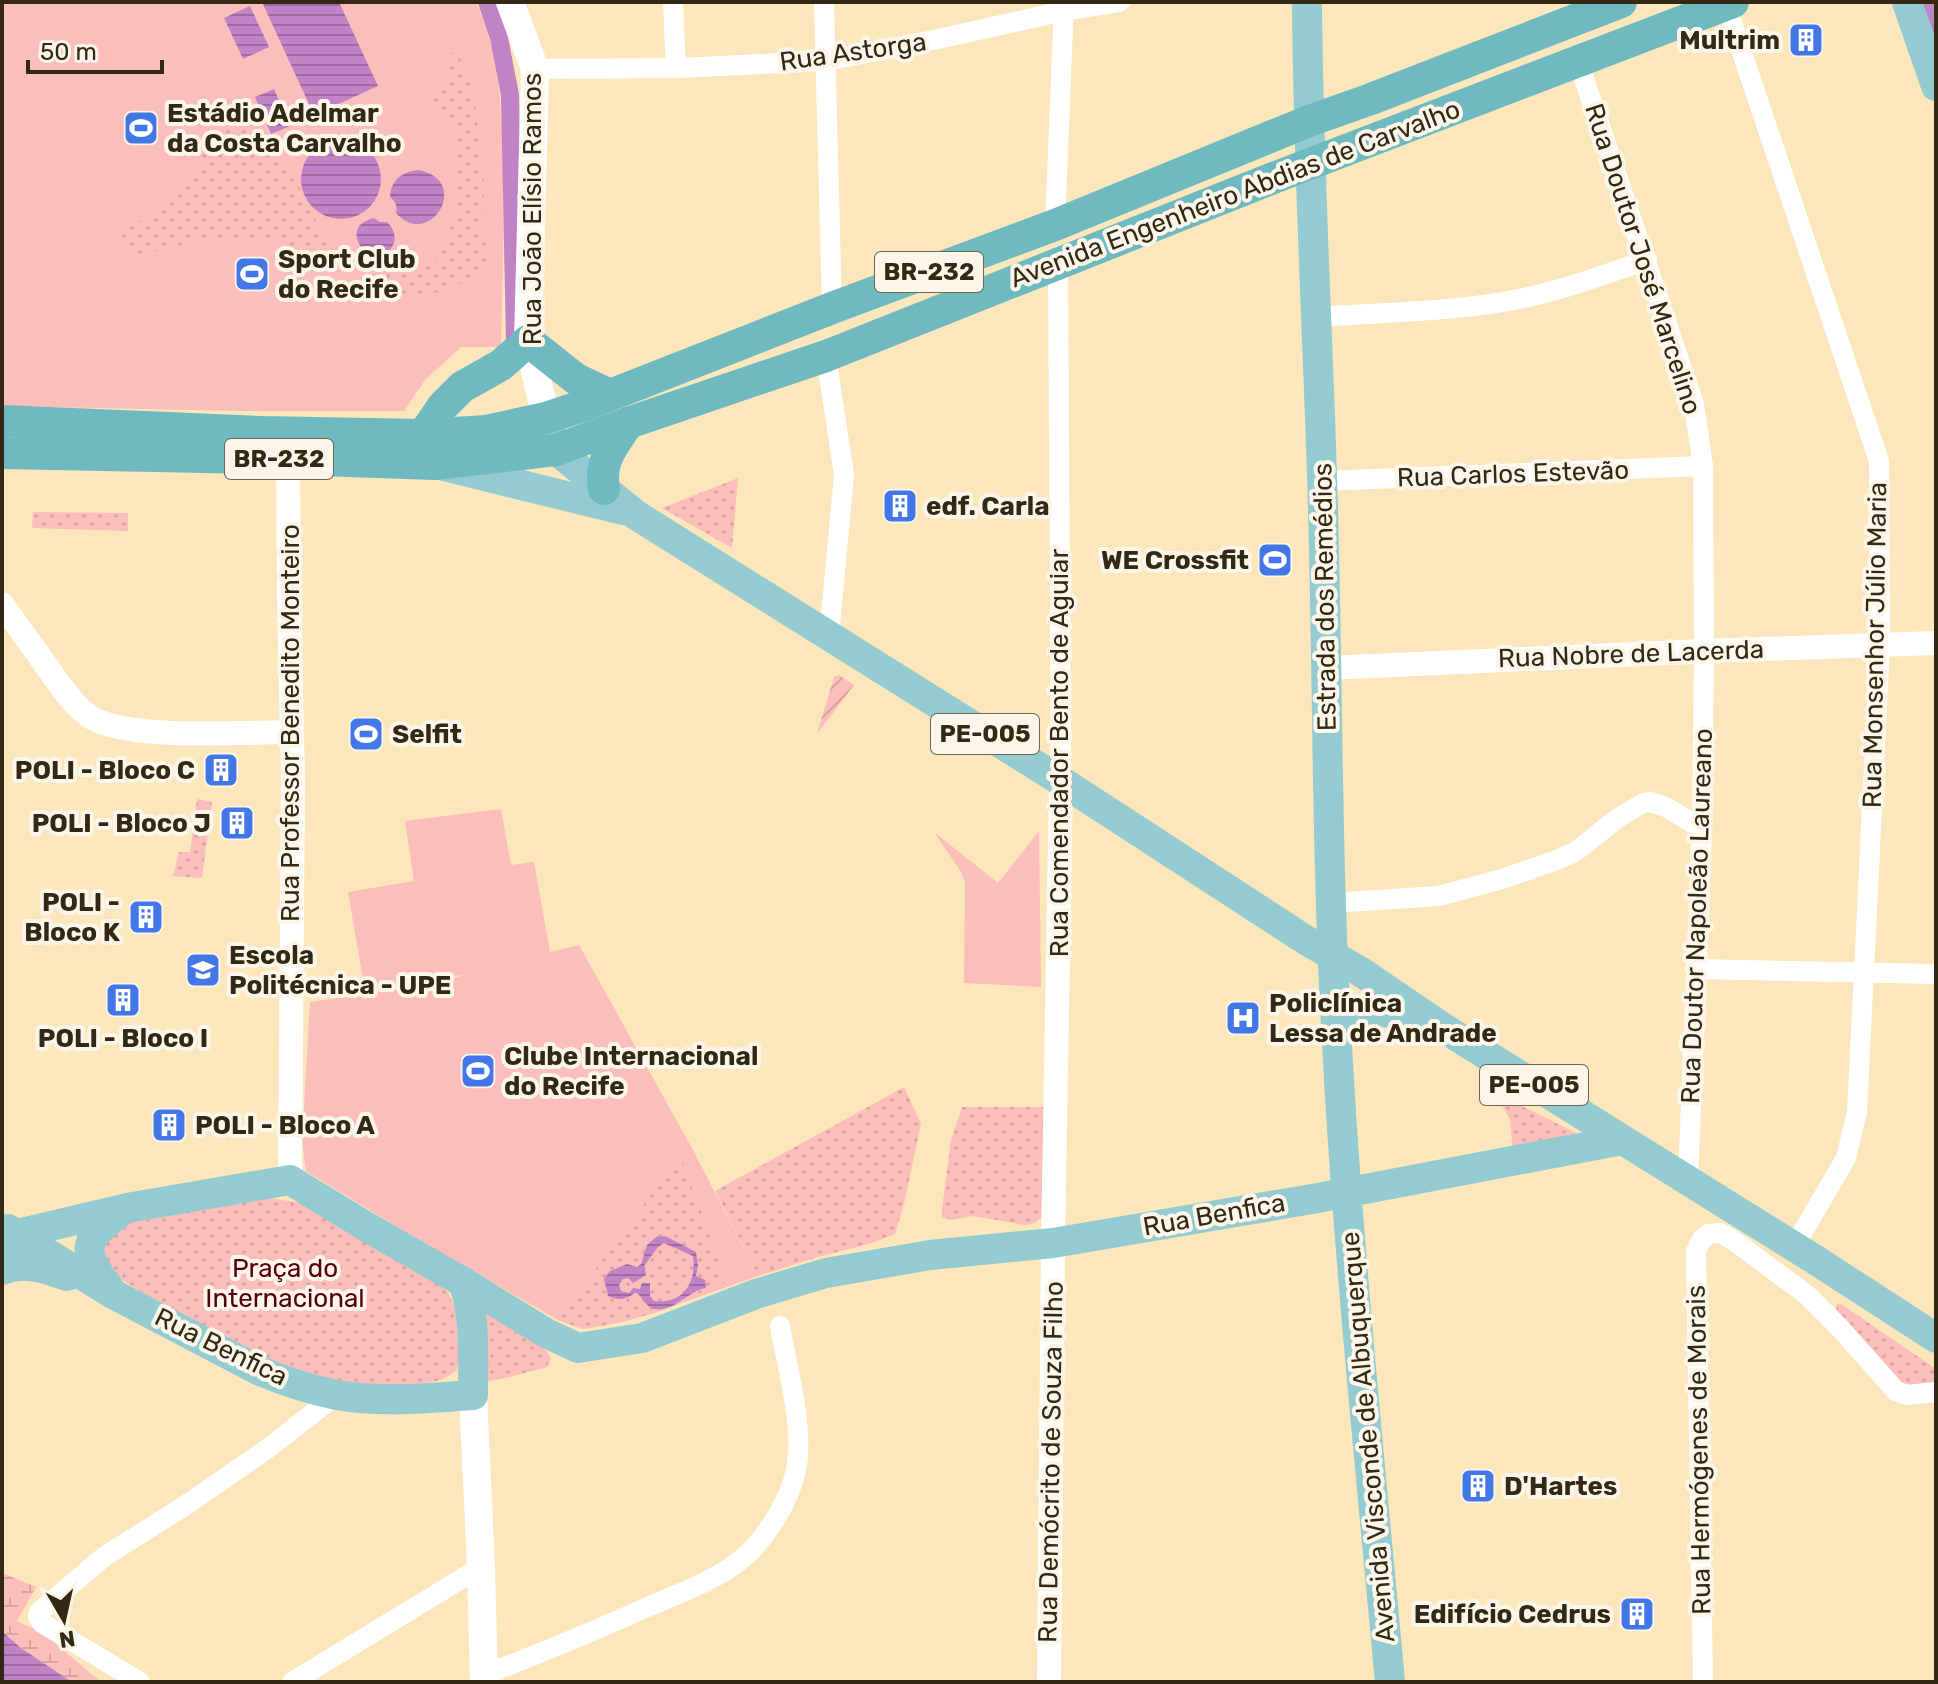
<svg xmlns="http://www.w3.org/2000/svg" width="1938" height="1684" font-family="Rubik,sans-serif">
<defs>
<pattern id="wetland-marsh" width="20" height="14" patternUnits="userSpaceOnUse" patternTransform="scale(2)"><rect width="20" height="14" fill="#fbbeba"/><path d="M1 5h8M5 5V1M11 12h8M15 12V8" fill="none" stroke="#d8a39f"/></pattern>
<pattern id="park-dots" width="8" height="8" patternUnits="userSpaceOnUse" patternTransform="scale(2)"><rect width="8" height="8" fill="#fbbeba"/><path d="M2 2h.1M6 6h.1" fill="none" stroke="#d8a39f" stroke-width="1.8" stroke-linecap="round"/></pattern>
<pattern id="garden-furrows" width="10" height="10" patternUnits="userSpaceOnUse" patternTransform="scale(2)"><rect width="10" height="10" fill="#fbbeba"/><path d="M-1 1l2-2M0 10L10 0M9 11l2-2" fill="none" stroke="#d8a39f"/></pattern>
<pattern id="water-rules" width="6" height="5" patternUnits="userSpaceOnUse" patternTransform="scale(2)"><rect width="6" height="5" fill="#c083c6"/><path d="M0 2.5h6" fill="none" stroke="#9d6ba0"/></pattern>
</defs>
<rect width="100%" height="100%" fill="#fce6bb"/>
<g fill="#fbbeba">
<path d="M2,2h474c23,51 26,106 27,161 2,61 -1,123 -2,184h-40l-36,33 -21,31h-164l-238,-5z"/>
<path d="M501,809l10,56 23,-3 16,90 29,-7 114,205 65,126 -107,38 -34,9 -34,6 -25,-9 -151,-87 -101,-62 -4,-30 8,-139 121,-18 37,-10 -103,17 -17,-99 66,-11 -9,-60z"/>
<path d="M1039,831l2,156 -77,-4 1,-100 -4,-11 -27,-40 64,51z"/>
</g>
<path fill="url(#wetland-marsh)" d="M2,1573l34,14 -19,34 26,12 58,49h-29l-51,-34 -19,-18z"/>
<g fill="url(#park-dots)">
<path d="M444,51l13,3 10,16 8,30 9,84 -2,51 13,30c-31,18 -65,34 -101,35 -10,1 -21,-3 -31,-4l-6,-25 -61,-4 -11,-29 -82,3 -75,16 -8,-18 12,-15 21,-8 17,-12 21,-23 36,-80 14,-7 14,3 24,61 26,37 20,46 33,17 48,13 31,-10 19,-47 -2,-86 -24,-31 19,-18z"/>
<path d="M738,478l-6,70 -70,-40z"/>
<path d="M33,512l95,1v18l-96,-3z"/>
<path d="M197,799l15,3 -10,76 -29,-2 6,-24h11z"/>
<path d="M904,1087l17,37 -17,80 -9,30 -23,9 -54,14 -60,19 -43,-85z"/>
<path d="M1494,1092l92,46 -73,17 -3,-36z"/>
<path d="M962,1107h82v108l-9,8 -10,2 -52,-9 -22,4 -9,-3v-8l9,-69z"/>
<path d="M680,1155l47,127 -76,32 -34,9 -34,6 -25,-9z"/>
<path d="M268,1198l35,5 135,80 10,9 9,21 2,49 -3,9 -15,9 -31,6 -69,1 -93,-31 -143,-86 -6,-8 12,-37z"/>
<path d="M1837,1304h4l95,65v15l-30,4 -70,-78z"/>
<path d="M483,1310l63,40 5,8 -4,9 -37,10 -22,4z"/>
</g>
<path fill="url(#garden-furrows)" d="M839,675l15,10 -37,49 17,-57z"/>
<g fill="url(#water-rules)" fill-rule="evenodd">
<path d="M262,2h77l39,84 -64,29z"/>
<path d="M250,6l19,41 -26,12 -19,-41z"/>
<path d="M274,89l16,37 -19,8 -16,-37z"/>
<circle cx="341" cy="179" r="40"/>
<path d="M418,170c55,10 12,81 -22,43 2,-7 -1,-12 -6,-16 1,-17 12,-25 28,-27z"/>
<path d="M374,218l6,4h7c6,6 10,14 6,23 -16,33 -61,-17 -19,-27z"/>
<path d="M665,1236l31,16 2,13 -2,11 9,4 1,8c-16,1 -37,30 -56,19 -5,-3 -9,-11 -14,-15 -9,8 -17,9 -28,4l-4,-17 6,-8 17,-7 10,3 4,-3 6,-19 9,-8zM664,1243l29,13c4,26 -10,49 -39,45l-4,-5v-13h-8l-2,6 -7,-1 -4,5 -8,-2 -2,-6 4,-6 5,-1 5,5 13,-8 -2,-9 14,-19z"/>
<path d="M2,1631l19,17 51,34h-70z"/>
</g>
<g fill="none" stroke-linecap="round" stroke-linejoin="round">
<g stroke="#c083c6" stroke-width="18">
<path d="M487,2l12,36 11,57 5,249"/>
<path d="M1927,2l9,26"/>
</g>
<g stroke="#fff" stroke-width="20">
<path d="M673,2l3,66"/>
<path d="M824,2l8,306"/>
<path d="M1726,5l153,456 1,184 -23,467 -11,46 -52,89"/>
<path d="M1578,61l116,343 9,62 1,185 -2,178 -14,352"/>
<path d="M535,69l141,-1 150,-7 112,-22 126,-28 56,-9"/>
<path d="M1055,225l9,-223"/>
<path d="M1058,263l3,518"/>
<path d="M1317,317c67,-5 142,-5 207,-19 42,-9 82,-24 123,-38"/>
<path d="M826,356l18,119 -15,161"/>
<path d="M1323,481l380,-15"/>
<path d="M1331,903l108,-7 63,-17 52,-18 21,-9 43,-34 25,-15 8,-1 15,5 36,22"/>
<path d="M1695,969l241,5"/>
<path d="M484,1675c57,-22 113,-45 168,-70 28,-12 58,-23 82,-40 29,-20 58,-66 63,-101 6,-41 -10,-97 -17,-138"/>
<path d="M140,1682l-98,-59 -4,-6 1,-5 66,-56 78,-49 84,-58 69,-54"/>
<path d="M292,1682l189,-115"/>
<path d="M1703,1682l-7,-431 6,-12 6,-5 12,-1 13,7 74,55 32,32 57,64 11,4 29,-3"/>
</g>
<g stroke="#fff" stroke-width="24">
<path d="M288,459l1,140 4,180 -3,401"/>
<path d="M2,604c14,20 29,40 43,60 13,18 26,39 44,52 35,25 156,16 202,16"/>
<path d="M1327,668l377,-17 232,-8"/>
<path d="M1049,1682l4,-439 8,-462"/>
</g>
<g stroke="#fff" stroke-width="28">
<path d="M510,2l25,67 -7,272 18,77"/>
<path d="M473,1395l8,172 3,115"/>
</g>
<g stroke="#93cbd0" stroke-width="30">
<path d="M1307,2c1,158 10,315 15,473 6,183 4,367 14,550 11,219 34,438 54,657"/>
<path d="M1907,2l29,84"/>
<path d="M550,431l6,19 80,65 425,266 243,158 57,33 84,57 369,230 122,79"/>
<path d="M440,465l183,45"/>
<path d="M1336,1028c30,-21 51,-19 84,-7"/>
<path d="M8,1229l105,65 147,77c24,10 51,19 77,24 45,8 91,3 136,0 0,-37 3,-78 -10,-113"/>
<path d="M2,1242l15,-8 110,-26 163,-28 77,47 96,55 83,51 32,15 64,-10 114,-44 70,-21 104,-18 123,-12 265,-45 304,-58"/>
<path d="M2,1270c22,-9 43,-2 65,6"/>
<path d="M109,1288c-30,-39 -25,-49 13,-77"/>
</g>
<g stroke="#6fbac0" stroke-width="32">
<path d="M2,421l260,11 161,3 63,-4 60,-13 39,-13 247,-97 223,-83 254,-104 62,-22 250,-97"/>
<path d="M423,435l20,-29 19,-19 39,-22 27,-24 48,38 34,16"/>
<path d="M2,453l260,5 173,6 121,-14 72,-27 198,-67 455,-181 452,-173"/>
<path d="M604,489c-5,-29 9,-43 24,-66"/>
</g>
</g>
<defs>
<symbol id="building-square" viewBox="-11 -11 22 22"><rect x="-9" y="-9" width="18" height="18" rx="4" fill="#4377e8" stroke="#fbf5ea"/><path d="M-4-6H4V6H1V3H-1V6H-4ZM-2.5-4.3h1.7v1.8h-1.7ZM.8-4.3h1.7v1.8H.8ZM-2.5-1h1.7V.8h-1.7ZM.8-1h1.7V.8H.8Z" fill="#fff"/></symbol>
<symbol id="stadium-square" viewBox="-11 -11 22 22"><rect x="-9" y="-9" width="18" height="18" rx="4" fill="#4377e8" stroke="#fbf5ea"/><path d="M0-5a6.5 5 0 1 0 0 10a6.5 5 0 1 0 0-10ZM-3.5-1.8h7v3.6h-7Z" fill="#fff"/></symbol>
<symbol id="university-square" viewBox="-11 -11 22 22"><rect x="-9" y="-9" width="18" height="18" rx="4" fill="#4377e8" stroke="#fbf5ea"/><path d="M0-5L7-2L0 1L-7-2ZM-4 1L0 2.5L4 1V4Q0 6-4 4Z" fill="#fff"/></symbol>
<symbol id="hospital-square" viewBox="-11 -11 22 22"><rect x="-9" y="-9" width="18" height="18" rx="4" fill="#4377e8" stroke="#fbf5ea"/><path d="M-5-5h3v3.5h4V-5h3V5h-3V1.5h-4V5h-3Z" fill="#fff"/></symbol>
</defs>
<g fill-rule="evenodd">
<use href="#building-square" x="1786" y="20" width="40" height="40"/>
<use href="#stadium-square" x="121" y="108" width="40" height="40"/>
<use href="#stadium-square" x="232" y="254" width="40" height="40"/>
<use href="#building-square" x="880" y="486" width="40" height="40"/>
<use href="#stadium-square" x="1255" y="540" width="40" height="40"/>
<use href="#stadium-square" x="346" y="714" width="40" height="40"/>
<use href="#building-square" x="201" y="750" width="40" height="40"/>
<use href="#building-square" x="217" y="803" width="40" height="40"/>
<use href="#building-square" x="126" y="897" width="40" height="40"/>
<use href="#university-square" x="183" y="950" width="40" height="40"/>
<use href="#building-square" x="103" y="980" width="40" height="40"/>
<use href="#hospital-square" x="1223" y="998" width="40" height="40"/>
<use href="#stadium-square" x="458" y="1051" width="40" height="40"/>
<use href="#building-square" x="149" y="1105" width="40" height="40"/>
<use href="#building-square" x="1458" y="1466" width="40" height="40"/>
<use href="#building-square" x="1617" y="1594" width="40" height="40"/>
</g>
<g text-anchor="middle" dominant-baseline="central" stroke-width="8" stroke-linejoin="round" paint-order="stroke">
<g fill="#fbf5ea" stroke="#6f6654" stroke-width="2">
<rect x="875" y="252" width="108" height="40" rx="6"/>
<rect x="225" y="439" width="108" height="40" rx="6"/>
<rect x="931" y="714" width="108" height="40" rx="6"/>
<rect x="1480" y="1065" width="108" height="40" rx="6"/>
</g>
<g font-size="24" font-weight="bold" fill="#332813">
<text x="929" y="272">BR-232</text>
<text x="279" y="459">BR-232</text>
<text x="985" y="734">PE-005</text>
<text x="1534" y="1085">PE-005</text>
</g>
<g font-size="26" font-weight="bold" fill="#332813" stroke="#fbf5ea" text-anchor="start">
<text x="1780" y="40" text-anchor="end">Multrim</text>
<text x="167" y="113">Estádio Adelmar<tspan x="167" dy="30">da Costa Carvalho</tspan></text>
<text x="278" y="259">Sport Club<tspan x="278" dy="30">do Recife</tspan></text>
<text x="926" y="506">edf. Carla</text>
<text x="1249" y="560" text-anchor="end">WE Crossfit</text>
<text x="392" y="734">Selfit</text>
<text x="195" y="770" text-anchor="end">POLI - Bloco C</text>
<text x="211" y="823" text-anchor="end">POLI - Bloco J</text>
<text x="120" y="902" text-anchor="end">POLI -<tspan x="120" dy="30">Bloco K</tspan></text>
<text x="229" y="955">Escola<tspan x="229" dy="30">Politécnica - UPE</tspan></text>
<text x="1269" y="1003">Policlínica<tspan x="1269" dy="30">Lessa de Andrade</tspan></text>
<text x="123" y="1038" text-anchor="middle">POLI - Bloco I</text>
<text x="504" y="1056">Clube Internacional<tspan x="504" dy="30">do Recife</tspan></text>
<text x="195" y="1125">POLI - Bloco A</text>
<text x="1504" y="1486">D'Hartes</text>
<text x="1611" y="1614" text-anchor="end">Edifício Cedrus</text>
</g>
<g font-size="26" fill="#332813" stroke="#fbf5ea">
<text transform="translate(853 52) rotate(-8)">Rua Astorga</text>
<text transform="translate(1235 194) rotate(-21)">Avenida Engenheiro Abdias de Carvalho</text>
<text transform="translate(532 209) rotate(-90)">Rua João Elísio Ramos</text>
<text transform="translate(1643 259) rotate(72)">Rua Doutor José Marcelino</text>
<text transform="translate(1513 474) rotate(-2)">Rua Carlos Estevão</text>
<text transform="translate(1325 597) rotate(-91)">Estrada dos Remédios</text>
<text transform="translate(1875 645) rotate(-89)">Rua Monsenhor Júlio Maria</text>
<text transform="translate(1631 654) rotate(-2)">Rua Nobre de Lacerda</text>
<text transform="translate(290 723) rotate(-90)">Rua Professor Benedito Monteiro</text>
<text transform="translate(1059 753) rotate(-90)">Rua Comendador Bento de Aguiar</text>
<text transform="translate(1697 916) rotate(-88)">Rua Doutor Napoleão Laureano</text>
<text transform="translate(1214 1215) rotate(-10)">Rua Benfica</text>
<text transform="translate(221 1347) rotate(26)">Rua Benfica</text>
<text transform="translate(1368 1437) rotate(-95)">Avenida Visconde de Albuquerque</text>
<text transform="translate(1699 1450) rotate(-91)">Rua Hermógenes de Morais</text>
<text transform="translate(1051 1462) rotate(-89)">Rua Demócrito de Souza Filho</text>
</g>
<g font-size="26" fill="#560009" stroke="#fbf5ea">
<text x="285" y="1268">Praça do<tspan x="285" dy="30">Internacional</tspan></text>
</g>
</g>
<rect width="1938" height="1684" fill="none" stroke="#332813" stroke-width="8"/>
<g transform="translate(64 1620) rotate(171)" stroke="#fbf5ea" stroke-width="6" paint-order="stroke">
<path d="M0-6L14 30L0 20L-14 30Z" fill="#332813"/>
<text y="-12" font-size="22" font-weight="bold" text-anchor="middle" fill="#332813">N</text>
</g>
<path d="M28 60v12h134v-12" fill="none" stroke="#332813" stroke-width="4"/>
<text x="40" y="60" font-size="24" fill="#332813" stroke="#fbf5ea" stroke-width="6" paint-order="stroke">50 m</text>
</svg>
